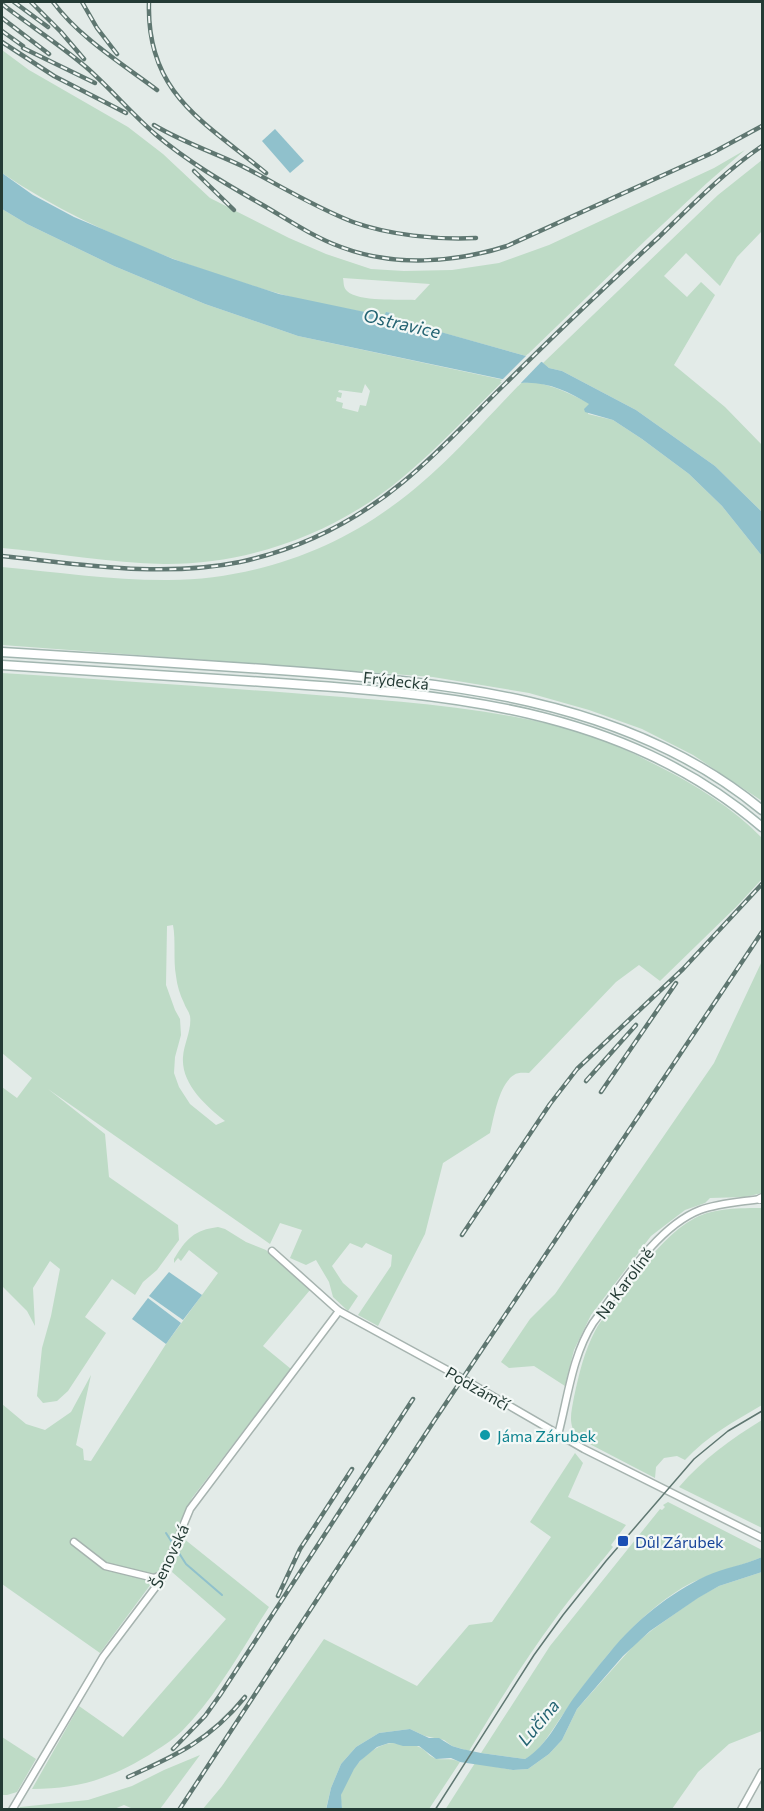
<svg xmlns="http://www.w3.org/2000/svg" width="764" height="1811" font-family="Commissioner,sans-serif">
<rect width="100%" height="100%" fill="#e3ebe8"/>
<g fill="#bedbc6" fill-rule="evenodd">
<path d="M2,50l27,20 99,57 35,27 47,44 79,40 37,16 45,15 33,2 48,-1 47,-7 50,-18 165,-77 31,-18 -38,33 -59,55 -122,118 -122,-34 -13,-4 1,-5 -6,-1 -1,5c-36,-9 -73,-13 -108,-24 -96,-28 -192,-64 -275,-120zM343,278l87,6 -15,16c-15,-1 -57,2 -68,-9 -4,-4 -3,-8 -4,-13z"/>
<path d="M762,160v71l-25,26 -17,29 -34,-33 -22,23 23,21 14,-15 14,13 -41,70 51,42 37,38v67l-47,-46 -79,-56 -74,-39 -13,-3 -6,-5 175,-168z"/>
<path d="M2,209l25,15 87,42 91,38 93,32 206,44c-33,32 -65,67 -101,97 -65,55 -153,88 -239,87 -54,-1 -108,-11 -162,-16zM365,384l5,7 -4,15 -6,-1 -2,7 -16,-4 1,-5 -7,-2 1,-4 4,1 1,-5 -4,-1 1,-2 23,3z"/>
<path d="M534,382c20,4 38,12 56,22l-2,10 25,6 29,19 47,35 33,32 40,50v245l-69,-46 -51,-26 -53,-19 -60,-17 -96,-16 -431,-32v-78c54,5 108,13 163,13 79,1 162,-26 226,-73 49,-35 89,-82 130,-124z"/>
<path d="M2,673c96,6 193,13 290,20 96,8 194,12 287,39 28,8 54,21 79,34 38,19 75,42 104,72v41l-26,28 -76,74 -21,-16 -23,17 -87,91c-5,0 -11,-1 -15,2 -15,9 -20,42 -24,58l-47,30 -18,71 -47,92 -20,-11 33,-49 1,-11 -26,-12 -4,5 -12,-5 -18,23 11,17 15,13 -10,15 -15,-14 -4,-15 -13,-22 -10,5 -16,-7 12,-28 -22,-7 -10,21 -222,-155 57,45 4,43 69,48 1,15 -22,30 -14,12 -8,13 -23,-16 -27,38 21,16 -38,58 -11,10 -14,2 -6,-7 5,-48 9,-32 9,-47 -10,-8 -17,27 2,38 -8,-15 -25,-25v-199l15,11 15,-20 -30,-25zM173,925c3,16 0,34 3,51 1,9 4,19 8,27 1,4 5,8 6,13 2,14 -6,27 -7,41 -2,27 23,49 42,64l-9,4 -26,-21 -11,-17 -5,-14 1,-16 6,-22 -1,-16 -5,-9 -9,-25 1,-59z"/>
<path d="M762,961v232l-17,4 -35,1 -5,5 -20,7 -34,26 -60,79 -17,35 -9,36 -31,-20 -25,2 -8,-6 29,-43 25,-25 159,-231z"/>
<path d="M762,1208v197c-27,16 -55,31 -77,55l-8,-4 -13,2 -8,9 -1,11 -75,-39c-13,-13 -9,-25 -6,-42 5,-23 10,-45 21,-66 6,-12 17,-22 25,-33 22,-29 42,-62 75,-80 19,-10 46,-10 67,-10z"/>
<path d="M218,1227l7,2 21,13 20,8 44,40 -47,56 28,23 -99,129 -30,71 -62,84 -98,-69v-180l24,20 19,6 26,-18 20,-37 -15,70 7,4 1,11 7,1 75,-117 52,-71 -29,-23 -8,11 -3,-3 -4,5v-4c12,-20 20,-29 44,-32z"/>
<path d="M762,1420v108l-83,-41c24,-28 52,-48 83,-67z"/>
<path d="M575,1453l8,10 -15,34 58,28 -15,20 2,2c-19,24 -40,47 -58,72 -31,42 -59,87 -86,132l-17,-5 -8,-6 -19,-4 -15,-7 -31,4 -23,14 -15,17 -10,24 -5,21 -124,1 20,-24 102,-147 93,47 52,-61 23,-3 59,-85 -21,-15z"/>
<path d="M668,1502l94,48v7c-26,11 -55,16 -80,31 -45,28 -78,69 -108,111 -14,18 -25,39 -40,55l-9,5 -44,-6 69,-107 110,-137 2,1 3,-3 -2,-2z"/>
<path d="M183,1538l86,69c-27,42 -52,88 -87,124 -9,9 -22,17 -33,24 -40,24 -71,34 -117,34l47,-83 44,31 103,-118 -54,-47z"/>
<path d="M762,1572v159l-33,13 -31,28 -26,37 -227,1 30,-47 38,7 15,-1 21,-15 13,-14 15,-31 58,-65 17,-14 45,-32 22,-12z"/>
<path d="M2,1737l34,22 -19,33 -10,3h-5z"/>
<path d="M393,1743c10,3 21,0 28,5 6,3 8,9 16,11 8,1 15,-1 23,3l-31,47h-87c0,-4 -2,-9 -1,-14 5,-22 29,-51 52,-52z"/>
<path d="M200,1755l-40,54h-30l1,-1 -7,-3 -10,4 -96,1 2,-3 68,-7 44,-14 32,-16z"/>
</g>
<g fill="#90c1cc">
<path d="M275,129l29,32 -14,12 -28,-32z"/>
<path d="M2,173l31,22 41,22 99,42 106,35 105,22 2,-4 6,1 -1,5 135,38 16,6 7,6 13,3 74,39 79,56 47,46v44l-40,-50 -33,-32 -47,-35 -29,-19 -28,-8 -1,-3 5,-5c-21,-13 -43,-23 -68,-21l-223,-47 -93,-32 -91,-38 -87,-42 -25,-15z"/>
<path d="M169,1272l33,23 -19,25 -34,-24z"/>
<path d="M148,1298l33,25 -15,21 -34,-25z"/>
<path d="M762,1557v15l-43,14 -21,12 -48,33 -27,25 -46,53 -15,31 -13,14 -21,15 -15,1 -53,-8 -9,-4 -15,1 -17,-13h-16l-10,-3h-4l-12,4 -17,14 -6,8 -13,26 1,14 -16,1 5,-22 10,-24 15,-17 23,-14 31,-4 19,9h10l13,8 10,3 19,4 44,6c22,-13 34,-40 48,-60 12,-16 24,-32 37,-47 25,-31 60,-59 96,-76 18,-8 38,-11 56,-19z"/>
</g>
<path fill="#e3ebe8" d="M528,354l16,5 -26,27 -18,-4z"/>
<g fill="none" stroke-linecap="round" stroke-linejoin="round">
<path stroke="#90c1cc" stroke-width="2" d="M166,1533l20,31 36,31"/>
<defs>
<g id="minor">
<path d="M272,1251l67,60 119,65 126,73 178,89"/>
<path d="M558,1435c10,-38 14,-79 35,-112 28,-37 63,-96 107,-113 19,-7 40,-8 60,-11"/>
<path d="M74,1542l31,24 49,12 10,-4"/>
<path d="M12,1810l91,-153 58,-77 29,-71 149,-198"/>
<path d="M741,1810l21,-38"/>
</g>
<path id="tertiary" d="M760,1199l2,-1"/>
<g id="secondary">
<path d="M2,652c87,5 175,11 262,17 174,13 358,25 498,141"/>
<path d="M2,665c87,6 174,11 262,17 179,12 355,23 498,145"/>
</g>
</defs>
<use href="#minor" stroke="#a6b3af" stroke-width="9"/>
<use href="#tertiary" stroke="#a6b3af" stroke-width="10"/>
<use href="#secondary" stroke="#a2b6b0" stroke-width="11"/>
<use href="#minor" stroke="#fff" stroke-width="6"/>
<use href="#tertiary" stroke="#fff" stroke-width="8"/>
<use href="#secondary" stroke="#fff" stroke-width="8"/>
<path stroke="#5f7771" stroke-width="1.5" d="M435,1810l99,-155 29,-40 43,-54 88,-102 34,-28 34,-20"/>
<defs>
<g id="rail">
<path d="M14,2l34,25"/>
<path d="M31,2l30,30 23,27"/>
<path d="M53,2c27,36 68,61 104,88"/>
<path d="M82,2l15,26 20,26"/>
<path d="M149,2c-3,91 54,119 117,171"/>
<path d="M2,4c27,21 57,40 84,63 24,21 45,46 69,67 32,27 69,49 106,70 26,15 52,33 80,43 53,20 113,16 166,-1l205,-93 50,-27"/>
<path d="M2,18l47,36"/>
<path d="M2,31l21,15"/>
<path d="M2,42l52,34 72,37"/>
<path d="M23,48l72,35"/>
<path d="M154,125c28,17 59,27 88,41 37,19 72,41 111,56 36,13 84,18 123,16"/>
<path d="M194,171l40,39"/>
<path d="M2,556c78,8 159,22 238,6 60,-13 116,-41 163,-80 37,-30 69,-66 103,-99 50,-50 101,-98 153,-146 33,-32 65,-65 103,-91"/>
<path d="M586,1081l50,-56"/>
<path d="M601,1092l75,-109"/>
<path d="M462,1235l88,-131 27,-35 106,-100 79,-85"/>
<path d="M278,1596l22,-47 52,-80"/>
<path d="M173,1749l32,-33 15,-21 193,-296"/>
<path d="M128,1777c49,-22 82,-37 117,-80"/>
<path d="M179,1810l255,-389 328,-489"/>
</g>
</defs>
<use href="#rail" stroke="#5f7771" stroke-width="4.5"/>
<use href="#rail" stroke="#f3f8f6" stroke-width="2" stroke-dasharray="7" stroke-linecap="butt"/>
</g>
<circle fill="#0f9aa8" stroke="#f3f8f6" stroke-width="2" cx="485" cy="1435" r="6"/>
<rect fill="#1a4fb4" stroke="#f3f8f6" stroke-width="2" x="617" y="1535" width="12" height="12" rx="3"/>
<g text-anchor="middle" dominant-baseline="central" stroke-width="4.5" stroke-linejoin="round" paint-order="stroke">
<g font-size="16" fill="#243b35" stroke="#f3f8f6">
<text transform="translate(396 680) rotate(6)">Frýdecká</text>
<text transform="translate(624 1283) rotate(-53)">Na Karolíně</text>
<text transform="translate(478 1388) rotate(30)">Podzámčí</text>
<text transform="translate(169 1556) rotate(-65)">Šenovská</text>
</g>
<g font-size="16" fill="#0d838f" stroke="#f3f8f6" text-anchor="start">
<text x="497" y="1435">Jáma Zárubek</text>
</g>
<g font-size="16" fill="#164399" stroke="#f3f8f6" text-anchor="start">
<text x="635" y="1541">Důl Zárubek</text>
</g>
<g font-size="18" font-style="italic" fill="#236372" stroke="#f3f8f6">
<text transform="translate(402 323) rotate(13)">Ostravice</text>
<text transform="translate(538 1722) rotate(-50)">Lučina</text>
</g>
</g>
<rect width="764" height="1811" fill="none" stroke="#243b35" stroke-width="6"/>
</svg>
